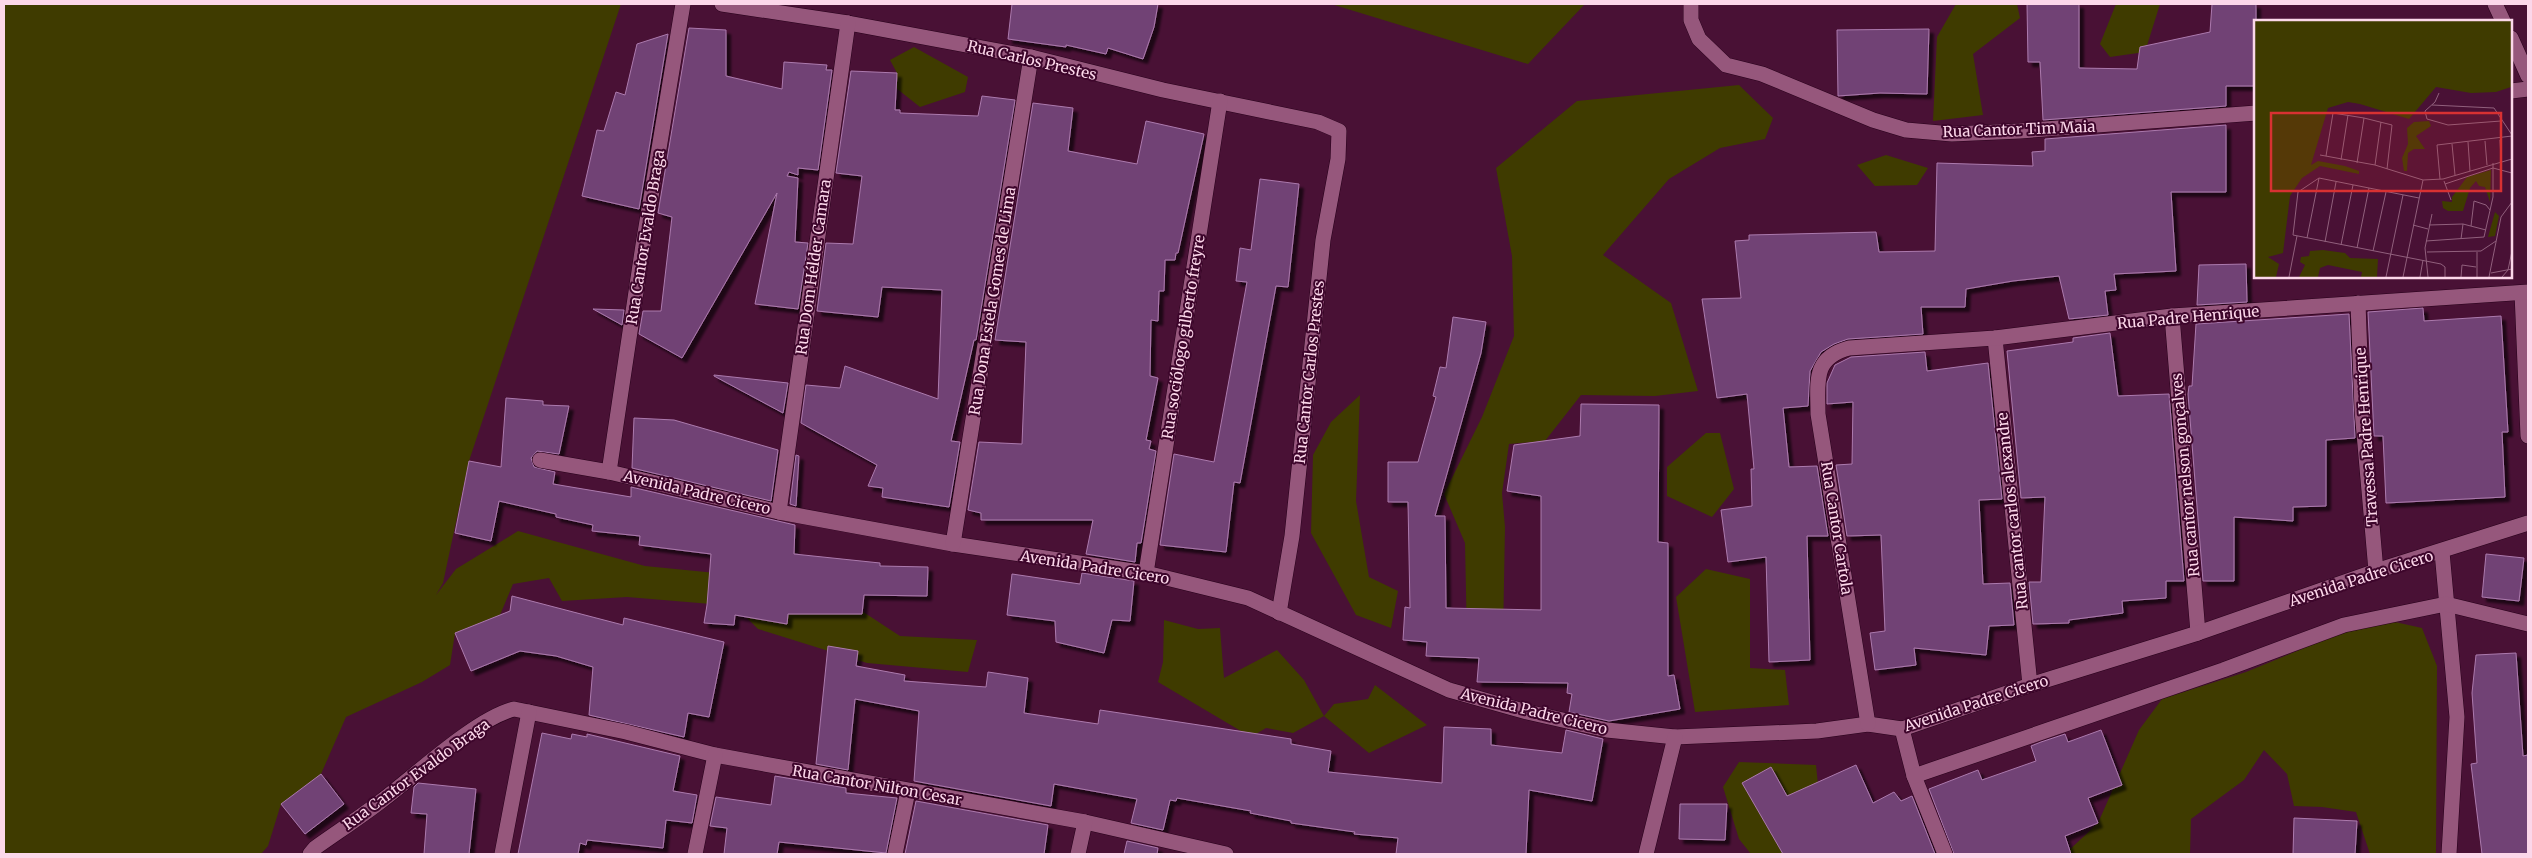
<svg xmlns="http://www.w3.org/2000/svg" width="2532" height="858" font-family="Merriweather,serif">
<defs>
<filter id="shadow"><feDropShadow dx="4.5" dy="4.5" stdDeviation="1" flood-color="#0009"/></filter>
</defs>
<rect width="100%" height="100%" fill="#491135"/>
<g fill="#3f3b00">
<path d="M4,4h617l-152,457 -26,122 -7,12 20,-26 62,-38 127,35 174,17 81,53 77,4 -9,32 -101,-9 -109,-34 -23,-23 -108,-9 -65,4 -13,-23 -36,6 -13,31 -45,18 -5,32 -28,17 -76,35 -25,57 -40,30 -13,42 -7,8h-257z"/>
<path d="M1331,4h254l-57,60z"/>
<path d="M1956,4h61l3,14 -47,36 10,61 -50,6 4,-84z"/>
<path d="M2116,4h44l-15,48 -35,5 -10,-13z"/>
<path d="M914,47l54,30 -3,15 -45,15 -24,-19 1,-15 -7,-13z"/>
<path d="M1739,85l34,33 -8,21 -45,9 -51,31 -66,76 68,48 27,88 -43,5 -74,-1 -36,46 -36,3 -7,49 3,34 -2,110 -36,3 -2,-97 -21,-49 38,-77 32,-81 -2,-80 -16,-88 81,-67z"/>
<path d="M1886,155l42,13 -11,17 -42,1 -18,-21z"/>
<path d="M1360,395l-4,106 13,76 29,14 -7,37 -35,-13 -45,-82 2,-78 18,-33z"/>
<path d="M1706,433h14l14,56 -22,28 -45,-21v-29z"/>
<path d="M1706,569l44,10v89l35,2 4,35 -94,7 -19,-115z"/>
<path d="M2377,618l45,10 15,38 -1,188h-66l-14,-42 -34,-5 -28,-1 -7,-32 -23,-24 -20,30 -53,39 -1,35h-125l33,-31 41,-93 23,-31 84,-27z"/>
<path d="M1164,620l34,9 22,-1 4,50 53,-28 27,30 20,36 10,-12 34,-5 7,-14 52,40 -58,28 -45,-37 -31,17 -27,-5 -15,9 -93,-55 5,-20z"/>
<path d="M1739,762l77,3 6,59 -6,30h-65l-12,-15 -16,-52z"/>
</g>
<g fill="#714374" stroke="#ac7aae" filter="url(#shadow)">
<path d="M1012,4h146l-4,23 -11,32 -35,-11 -2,6 -40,-9v2l-58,-8z"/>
<path d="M2027,4h52v64l58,1 3,-22 70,-15 2,-28h44v82h-30v20l-183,14 -3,-58h-12z"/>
<path d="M689,28l37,2v46l56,13 2,-27 43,3 -1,5h6l-14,100 -20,-2v7l-9,-3 -2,4 11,2 -3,64 13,1 -10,66 -43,-5 22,-111 -95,165 -43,-24 4,-23h18l11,-94 -14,-4z"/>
<path d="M1929,29l-2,65 -47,-1 -42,3 -1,-66z"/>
<path d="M668,34l-29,175 -57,-13 15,-66 7,1 12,-39 9,3 12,-51z"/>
<path d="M851,71l46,2 -2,37h5v3l78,3 4,-20 33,4 -39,240h-2l-23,101 9,1 -11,65 -67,-10 1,-9 -15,-2 9,-21 -76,-42 5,-38 34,3 5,-22 93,33 4,-109 -60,-3 -4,30 -61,-6 9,-68 27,1 9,-68 -26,-3z"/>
<path d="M1033,103l40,5 -5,43 69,13 9,-43 58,13 -26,119h-2l-1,7h-10l-1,31h-5l-1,30 -7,-1 -1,56 8,2 -12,62 5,1 -2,8 7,2 -15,92h-4l-2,19 -49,-8 7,-34h-112v-7l-13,-3 11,-68 43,2 4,-102 -31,-2z"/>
<path d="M2226,125v67h-55l5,79 -62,3 2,16 -11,1 3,24 -39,4 -10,-43 -46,5 -47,8 -1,18h-44l2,27 -75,5 -14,5 -13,8 -11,19 -2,35 -25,2 6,59 28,-1 11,70h-21l3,124 -41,2 -3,-105 -38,5 -7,-52 31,-4 -1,-37h3l-7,-75 -30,4 -15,-99 39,-1 -6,-57 14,-1v-5l127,-3 3,20 56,-1 2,-88 96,3 -1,-14 13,-1v-12z"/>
<path d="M1260,179l39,5 -11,103 -12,-1 -36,197 -6,-1 -8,70 -66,-7 14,-91 40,8 33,-180 -11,-1 4,-33 11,2z"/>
<path d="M2246,264l1,38 -50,3 2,-40z"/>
<path d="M2423,308l1,13 77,-5 7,116h-6l3,65 -119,6 -3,-67h-9l-6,-124z"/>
<path d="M593,309l31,1 -2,15z"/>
<path d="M2349,314l6,124 -29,2v66l-33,1v14l-59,-4v64h-31l-15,-187 1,-8h3l4,-62z"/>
<path d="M1453,317l33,5 -5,31 -46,163h10l1,92 95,2v-114l-34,-5 7,-46 66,-9 1,-32 78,1 -1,137 10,1v133l6,-1 6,34 -71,12 -40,-9 3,-18 -5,-1 1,-10 -91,-1 2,-24 -53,-2 1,-14 -24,-2 2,-33 5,1 -2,-106h-20v-40h30l18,-65 -3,-1 7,-29 6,1z"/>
<path d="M2110,333l8,63 51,-2 15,187h-18v17l-44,3 1,12 -54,7v3l-36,1 -4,-42h12l4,-85 -24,1 -14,-147 66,-9v-4z"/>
<path d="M1925,352l2,19 61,-8 14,136 -23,1 4,84 27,-1 4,42 -25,1 -3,29 -72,-7 2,17 -41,5 -5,-37 15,-2 -4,-96 -34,1 -11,-71 16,-1 1,-62 -26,2v-21l8,-18 16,-8z"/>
<path d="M714,375l74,8 -5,30 -69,-37z"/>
<path d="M506,398l37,3v4l26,1 -10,48 -22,-3 -6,7 3,9 21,5 -2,12 78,13v-10l164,38 -1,29 86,9v3l48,1 -1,29 -63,-1 -2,19h-74l-1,10 -52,-9 -1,10 -30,-2 3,-18 4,-51 -72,-9 1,-9 -48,-5 1,-6 -37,-8v-3l-57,-13 -8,40 -36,-8 14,-72 32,6z"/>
<path d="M634,418l40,2 104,30 -7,51 -139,-33z"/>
<path d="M796,455l3,1 -3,50 -6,-2z"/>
<path d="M2486,554l38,4 -5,43 -37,-4z"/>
<path d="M1082,573l52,8 -4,40 -18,-1 -8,33 -48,-11 -1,-21 -48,-6 5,-41 68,10z"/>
<path d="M512,596l111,29 1,-7 100,24 -15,75 -21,-4 -4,24 -95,-22 4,-48 -37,-11 -36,-5 -49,20 -16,-38 55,-22z"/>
<path d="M828,646l30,5 -2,15 49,9 -1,6 82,6 2,-15 40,6 -4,35 74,11 2,-14 191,29v5l40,7 -3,21 114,11 2,-56 47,2v16l71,8 4,-23 37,9 -11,62 -63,-11 -3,64h-130l2,-16 -44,-4 1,-2 -64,-9v-2l-41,-8 1,-2 -74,-13 -1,3 -6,-1 -7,30 -32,-7 6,-24 -83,-15 -3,22 -137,-25 5,-70 -64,-12 -7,71 -32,-6z"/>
<path d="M2516,653l7,103 5,-1v99h-46l-11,-90 6,-1 -5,-70 4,-38z"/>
<path d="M2101,730l21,55 -34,13 10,25 -33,13 6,18h-117l-25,-65 49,-19 4,10 54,-19 -5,-15 10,-4 24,-8 3,8z"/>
<path d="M542,733l29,6 1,-5 15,3v-3l93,22 -7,35 24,4 -5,28 -26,-3 -3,28 -76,-8 -1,5 -6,-2 -2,11h-60z"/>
<path d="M1856,765l17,38 21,-11 7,9 11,-5 23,58h-152l-41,-71 29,-16 16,29z"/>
<path d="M321,774l23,30 -39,30 -24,-30z"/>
<path d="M775,776l71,12v5l51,5 -11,55 -107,-11 -2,12h-53l3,-26 -17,-2 6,-29 55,8z"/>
<path d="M418,783l58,6 -7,65h-45l3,-40 -16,-1 3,-26z"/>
<path d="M916,801l132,24 -4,29h-139z"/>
<path d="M1680,804h47l-2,36 -46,-1z"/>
<path d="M2294,818l63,3 -2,33h-62z"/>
<path d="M1127,841l31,7 -1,6h-33z"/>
</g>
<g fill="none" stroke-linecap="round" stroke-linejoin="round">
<defs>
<g id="minor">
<path d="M722,4l126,19 183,34 132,33 155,32 21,9 -1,28 -15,81 -31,296 -13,77"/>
<path d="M1691,4v16l8,19 27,26 36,9 111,46 33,10 46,4 68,-3 236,-18"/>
<path d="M2495,4l8,17"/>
<path d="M2511,38l17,38"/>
<path d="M2511,91l17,-2"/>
<path d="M2522,293l6,143"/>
<path d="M2358,303l4,107 14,161"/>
<path d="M2172,316l26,317"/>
<path d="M1995,338l35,347"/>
<path d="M540,460l69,12 170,40 174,32 193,29 102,25 201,92 78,22 80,18 68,7 142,-6 51,-7 34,5 128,-44 168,-52 178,-62 152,-48"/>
<path d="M609,472l34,-227 40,-241"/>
<path d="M779,512l69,-489"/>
<path d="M953,544l78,-487"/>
<path d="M2442,552l15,165 -8,137"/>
<path d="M1146,573l74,-472"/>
<path d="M1868,724l-50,-310c0,-32 -6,-56 31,-66l146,-10 177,-22 356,-24"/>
<path d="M1902,729l12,47 31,78"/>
<path d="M1914,776l309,-106 121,-45 102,-21 82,20"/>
<path d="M310,854l5,-6c21,-15 44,-30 65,-46 35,-26 95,-83 134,-93l112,23 89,23 370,67 141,32"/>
<path d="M502,854l27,-142"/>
<path d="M695,854l20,-99"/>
<path d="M895,854l13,-63"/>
<path d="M1078,854l7,-32"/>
<path d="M1646,854l29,-117"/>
</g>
</defs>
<use href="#minor" stroke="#28011b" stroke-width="16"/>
<use href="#minor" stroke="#96577c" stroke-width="15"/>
</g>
<g text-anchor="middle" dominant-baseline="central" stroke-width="4" stroke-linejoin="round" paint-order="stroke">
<g font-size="15" fill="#fcd7ea" stroke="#3d052b">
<text transform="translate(1032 60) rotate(13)">Rua Carlos Prestes</text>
<text transform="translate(2019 129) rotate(-2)">Rua Cantor Tim Maia</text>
<text transform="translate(645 237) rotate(-81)">Rua Cantor Evaldo Braga</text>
<text transform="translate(813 267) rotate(-82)">Rua Dom Hélder Camara</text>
<text transform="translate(992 301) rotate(-81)">Rua Dona Estela Gomes de Lima</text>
<text transform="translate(2188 317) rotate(-5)">Rua Padre Henrique</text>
<text transform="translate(1183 337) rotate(-81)">Rua sociólogo gilberto freyre</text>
<text transform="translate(1309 372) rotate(-84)">Rua Cantor Carlos Prestes</text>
<text transform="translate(2366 437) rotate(-94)">Travessa Padre Henrique</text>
<text transform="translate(2185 475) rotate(-95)">Rua cantor nelson gonçalves</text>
<text transform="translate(697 492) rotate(13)">Avenida Padre Cicero</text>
<text transform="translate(2012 511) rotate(-96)">Rua cantor carlos alexandre</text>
<text transform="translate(1837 528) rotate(81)">Rua Cantor Cartola</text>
<text transform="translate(1095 567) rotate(9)">Avenida Padre Cicero</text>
<text transform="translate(2361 578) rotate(-18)">Avenida Padre Cicero</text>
<text transform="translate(1976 703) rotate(-18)">Avenida Padre Cicero</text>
<text transform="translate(1534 711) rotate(14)">Avenida Padre Cicero</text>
<text transform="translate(416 774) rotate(-36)">Rua Cantor Evaldo Braga</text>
<text transform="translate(877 785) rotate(10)">Rua Cantor Nilton Cesar</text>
</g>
</g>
<g transform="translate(2254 20)">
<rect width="258" height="258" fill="#491135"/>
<path d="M0,1h257v66l-15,5 -25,1 -35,-6 -27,32 -49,-15 -12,-2 -20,6 -17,57 7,-4 27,5 14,5v3l-39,-8 -18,12 -12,18 -7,57 -15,4 11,7 -3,13h-22zM175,101l2,5 -15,10 9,13h-11l-6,4 -1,18h-3l-2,-13 6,-14 -1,-16 7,-6zM237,150l-1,32 -5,-15 -6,-1 -3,-5 -6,7 -7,23h-15l-5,-3 -1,-7 10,1v-5l15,-20zM241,192l4,4 -4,20 -7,1zM69,230l22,3 5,5 28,1 -1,18h-16l1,-5 -34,-7 -8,3 -2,9h-19l6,-12 -5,-3 1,-5 8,-1 1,-5z" fill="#3f3b00"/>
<path fill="none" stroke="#91607d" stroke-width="1" d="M185,73l-4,9 -10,9 2,8 21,6 53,-4M178,85l62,3 18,27M246,120l1,20M231,121l2,24M214,122l2,29M198,124l3,31M66,135l55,10 48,15 20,-1 69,-20M72,136l7,-43 31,5 28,7 -5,44M87,140l7,-45M103,143l7,-45M121,145l6,-43M65,158l-21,14 -5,43 148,29 4,3v10M65,158l100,20M186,159l-3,-34 75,-9M190,161l7,19M191,164l48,-16 19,5M159,205l15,4M175,205l34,-1 23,6M217,206l3,-25 12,4 4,5M53,218l12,-60M207,219l2,-15M172,221l58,-4 9,-40v-34M71,222l11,-60M87,225l12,-60M103,228l12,-60M119,231l13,-59M173,232l54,-1 15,-10M237,253l21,-4M35,257l8,-41M132,257l17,-82M149,257l20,-97M166,257l3,-17M174,257l-3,-29 7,-34M207,257l1,-12 14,2M223,257v-25M235,257l12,-60 11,-15M248,257l6,-7 4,-19"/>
<path fill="#d83132" fill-opacity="0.15" stroke="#d83132" stroke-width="2.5" d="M17,93h230v78h-230z"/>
<rect width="258" height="258" fill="none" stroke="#fcd7ea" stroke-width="2.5"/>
</g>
<rect width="2532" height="858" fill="none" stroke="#fcd7ea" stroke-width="10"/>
</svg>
